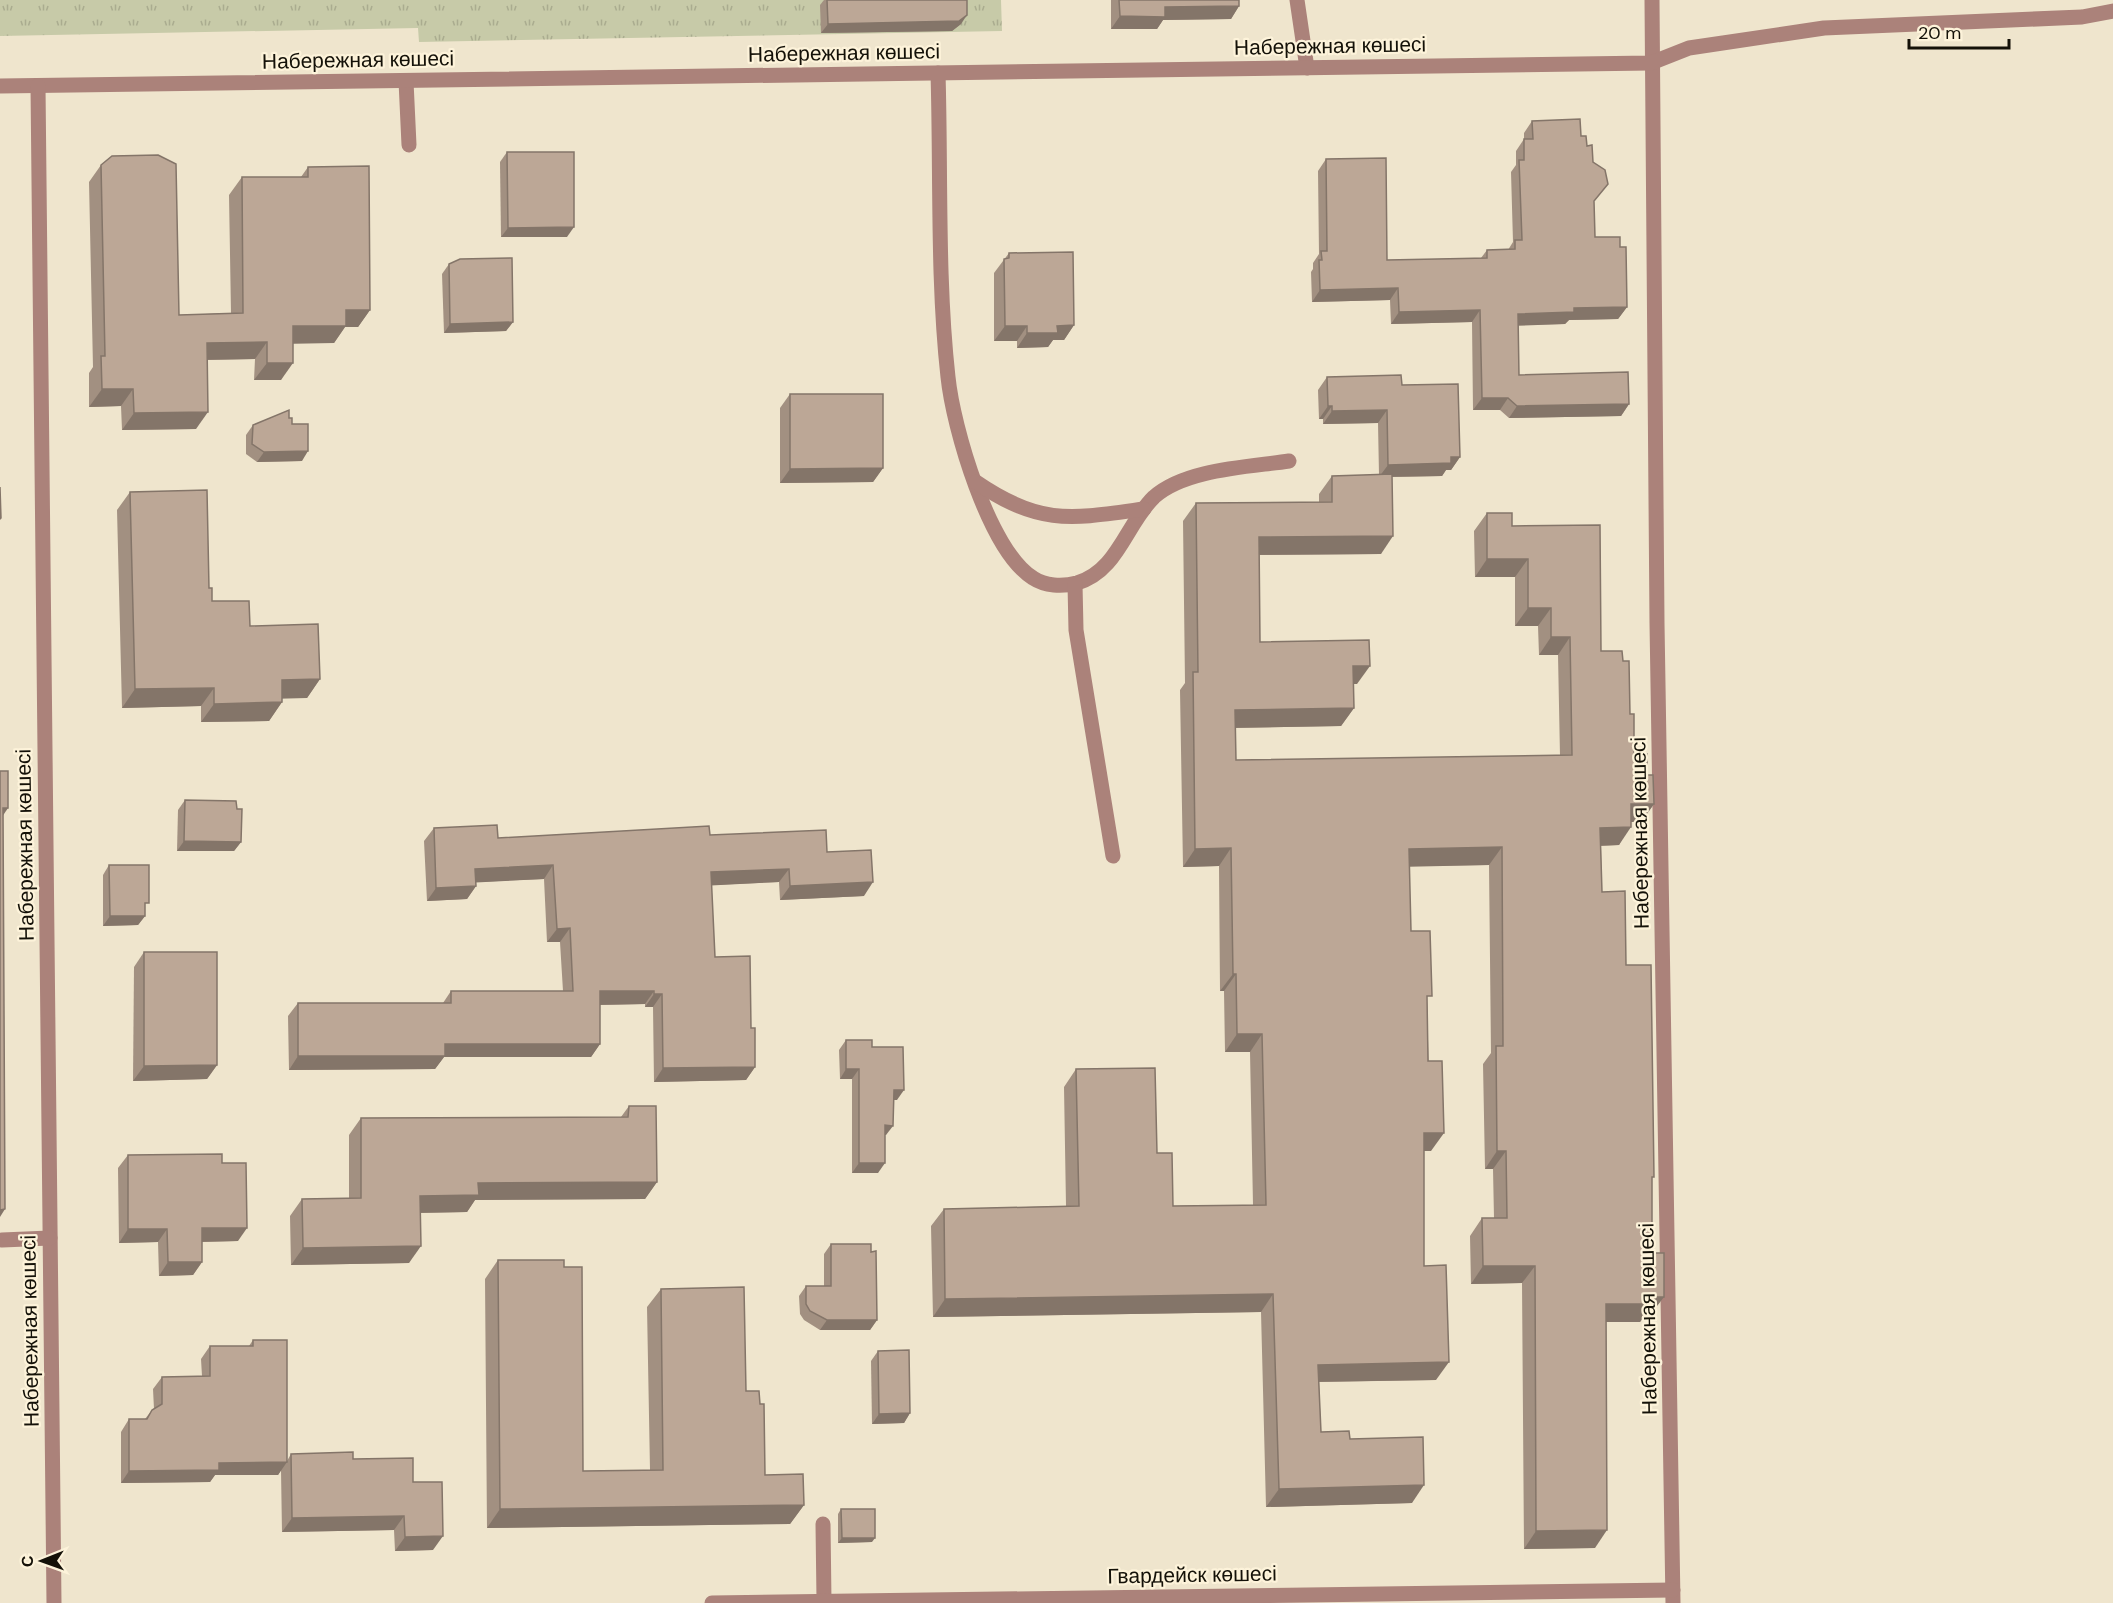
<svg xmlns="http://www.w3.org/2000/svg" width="2113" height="1603" font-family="'DM Sans',sans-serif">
<defs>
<pattern id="park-tufts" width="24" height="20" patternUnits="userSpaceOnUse" patternTransform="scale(1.5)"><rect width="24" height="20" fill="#c7caa8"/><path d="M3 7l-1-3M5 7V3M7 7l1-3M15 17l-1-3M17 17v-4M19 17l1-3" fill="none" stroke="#aaac8f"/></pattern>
</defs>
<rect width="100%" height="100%" fill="#efe5cd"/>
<path fill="url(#park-tufts)" d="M0,0h1001l1,31 -583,11 -1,-14 -418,8z"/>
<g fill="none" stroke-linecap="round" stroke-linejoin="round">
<g stroke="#ab827a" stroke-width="15">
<path d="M1297,0l10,68"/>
<path d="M1652,0l5,623 16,980"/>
<path d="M938,73c3,100 -1,205 10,304 5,50 41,174 85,201 12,8 29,9 44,5 41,-12 49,-59 77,-86 31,-28 95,-30 135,-36"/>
<path d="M406,81l3,64"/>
<path d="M0,86l1651,-23 38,-15 135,-20 258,-11 31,-6"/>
<path d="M38,86l16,1517"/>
<path d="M976,482c64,44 95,37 168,27"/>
<path d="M1075,584l1,46 37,226"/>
<path d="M2,1240l48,-2"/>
<path d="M823,1524l1,76"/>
<path d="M712,1603l961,-13"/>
</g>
</g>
<g fill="#a29081">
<path d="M824,0h143l-6,24 -9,7 -131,2 -1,-28z"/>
<path d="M1111,0h128v6l-8,13 -68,1 -6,9h-46z"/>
<path d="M1532,121l49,15 6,10 7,56 1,35 25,10 7,60 -9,12 -49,1 -4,4 -47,1 1,50 110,29 -8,12 -112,2 -9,-8h-27l-1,-88 -81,2 -1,-24 -78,2 -1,-30 2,-3v-6l6,-9 -1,-83 8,-12 61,101 94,-2 6,-8h21l5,-8 -2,-70 5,-7v-14l8,-12v-6z"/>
<path d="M507,152l60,85h-66l-1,-75z"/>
<path d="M101,165l78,150 52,-2 -2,-118 13,-18h59l7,-10 62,143 -12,17h-13l-11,16h-41l-12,37h-27l1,-21 -48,1 -11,69 -74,1 -1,-24 -32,1v-34l4,-6 -4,-185z"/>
<path d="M1009,253l65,72 -10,15h-11l-5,7 -31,1v-7h-23v-68z"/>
<path d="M449,264l64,58 -7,9 -62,2 -2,-59z"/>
<path d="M1327,377l75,8 58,72 -9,13h-5l-4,6 -50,1 -11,77 -122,1 1,87 97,42h-4l1,24 -13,18 -106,2 1,32 324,-4 -2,-101h-19l-1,-29h-23v-49h-40l-1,-46 13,-18 25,13 89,125 22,10 11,93 13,21 7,29 -13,18h-10l-12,23 -18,1 1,46 24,73 26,215 -1,134 -6,1 -5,7h-34l-11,226 -71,1 -2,-266 -51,1 -1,-48 12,-18h12l-1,-49h-8l-2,-105 8,-11 -2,-188 -80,1 2,65 16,71 4,149h-7v115l12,114 -117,2 2,50 29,7 62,64 -146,4 -5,-195 -328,5 -2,-91 13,-17 122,-3 -2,-119 12,-18 81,84 16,53 80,-1 -3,-153h-25l-1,-61h-4l-1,-125 -36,1 -3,-177 5,-7 -2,-162 13,-18 123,-1v-8l13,-18 47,-1 -1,-52 -55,1v-5h-4l-1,-29z"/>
<path d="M790,394l93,74 -10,14 -93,1v-75z"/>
<path d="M289,418l3,6 10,37 -45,1 -11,-8v-19l7,-10z"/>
<path d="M130,492l79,96 3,13 38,25 70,53 -13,19h-25v4l-13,19 -68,1v-16l-79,2 -5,-198z"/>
<path d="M185,800l52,9 4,33 -7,9h-57l1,-41z"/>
<path d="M434,828l64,10 212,-3 117,17 37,44 -84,4 -1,-18 -68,3 4,72 36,71 4,39 -9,13 -92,2 -1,-75h-8v-3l-45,1v39l-9,13h-147l-9,12 -146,1 -1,-54 10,-13h145l8,-12h112l-3,-49h-13l-3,-63 -68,3v4l-9,13 -40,2 -3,-60z"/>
<path d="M109,865l36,51 -7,9 -35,1v-51z"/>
<path d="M144,952l73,113 -10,14 -74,2 1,-114z"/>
<path d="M846,1040l26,7 25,53h-3l-8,35h-1l-7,38h-26v-94h-12l-1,-29z"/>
<path d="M629,1106l28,76 -12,17 -170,1 -8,12 -47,1 -11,50 -118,2 -1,-49 12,-17 47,-1v-63l12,-17 260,-1z"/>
<path d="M128,1155l94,8 16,78 -36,1v20l-9,13 -34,1 -1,-34 -39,1 -1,-75z"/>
<path d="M831,1244l40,8 6,68 -7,10h-50l-16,-10 -4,-6 -1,-18 7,-10h18v-32z"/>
<path d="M498,1260l66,7 19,204 67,-1 -3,-163 14,-18 85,102 14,13 5,71 39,30 -14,19 -303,4 -2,-249z"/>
<path d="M253,1340l34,121 4,-7 62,5 60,23 20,68 -38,1 -1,-21 -112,2 -1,-62 -3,5h-63l-5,7 -89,1v-51l8,-13h16l7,-9 2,-1 -1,-20 9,-12 40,-1 -1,-17 9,-13h39z"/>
<path d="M878,1351l32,62 -6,10 -32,1 -1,-63z"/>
<path d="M841,1509l31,33 -34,1v-29z"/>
</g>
<g fill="#847569">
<path d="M1239,6l-8,13 -68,1 -6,9h-46l9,-13 45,-9z"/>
<path d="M967,15l-6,9 -9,7 -131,2 7,-9z"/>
<path d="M574,227l-7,10h-66l7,-9z"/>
<path d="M1398,288l-8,12 -78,2 8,-12z"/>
<path d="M1627,307l-9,12 -49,1 -4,4 -56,2 9,-12 56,-6z"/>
<path d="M346,310h24l-12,17h-13l-11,16 -53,1 12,-18z"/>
<path d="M1480,310l-8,12 -81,2 8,-12z"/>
<path d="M513,322l-7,9 -62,2 6,-9z"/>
<path d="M1074,325l-10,15h-11l-5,7 -31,1 10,-15 30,-7z"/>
<path d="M1005,326h22l-10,15h-23z"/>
<path d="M267,342l-12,17 -61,1 13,-17z"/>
<path d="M267,363h26l-12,17h-27z"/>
<path d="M102,389h31l-12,17 -32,1z"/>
<path d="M1482,398h26l-8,12h-27z"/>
<path d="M1629,404l-8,12 -112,2 8,-12z"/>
<path d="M1328,406h4l-9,13h-4z"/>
<path d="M1387,410l-9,13 -55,1 9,-13z"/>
<path d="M208,412l-12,17 -74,1 12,-17z"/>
<path d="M308,451l-6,10 -45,1 7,-10z"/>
<path d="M1451,457h9l-9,13h-5l-4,6 -63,1 9,-12z"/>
<path d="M883,468l-10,14 -93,1 10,-14z"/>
<path d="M1393,536l-12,18 -134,1 12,-18z"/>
<path d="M1487,559h41l-13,18h-40z"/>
<path d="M1528,608h23l-13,18h-23z"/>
<path d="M1551,637h19l-12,18h-19z"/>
<path d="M1353,666h17l-13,18h-17z"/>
<path d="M320,679l-13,19 -38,1 13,-19z"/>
<path d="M214,688l-13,18 -79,2 13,-19z"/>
<path d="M282,702l-13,19 -68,1 13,-18z"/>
<path d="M1354,708l-13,18 -119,2 13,-18z"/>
<path d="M1631,804h23l-13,18h-23z"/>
<path d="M3,808h5l-8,12z"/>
<path d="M1631,827l-12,18 -31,1 12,-18z"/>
<path d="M184,841l57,1 -7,9h-57z"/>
<path d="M1502,847l-13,18 -92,2 12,-18z"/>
<path d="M1231,848l-12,18 -36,1 12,-18z"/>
<path d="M553,865l-9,14 -78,4 9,-14z"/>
<path d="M789,869l-10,13 -78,4 10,-14z"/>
<path d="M873,882l-9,14 -84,4 10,-14z"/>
<path d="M476,886l-9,13 -40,2 9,-13z"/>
<path d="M110,916h35l-7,9 -35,1z"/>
<path d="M570,928l-10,14h-13l10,-13z"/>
<path d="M1233,974h3l-12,17h-4z"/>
<path d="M600,991h54l-9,13 -54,1z"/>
<path d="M654,994h8l-9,13h-8z"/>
<path d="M1237,1034h25l-12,18h-25z"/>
<path d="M445,1044h155l-9,13h-147l-9,12 -146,1 9,-14z"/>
<path d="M217,1065l-10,14 -74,2 11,-15z"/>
<path d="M755,1067l-9,13 -92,2 9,-14z"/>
<path d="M846,1069h13l-7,10h-12z"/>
<path d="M894,1090h10l-7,10h-10z"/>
<path d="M885,1125l8,1 -7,9h-8z"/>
<path d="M1424,1133h20l-13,18h-19z"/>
<path d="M1497,1151h9l-13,18h-8z"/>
<path d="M859,1163h26l-7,10h-26z"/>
<path d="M657,1182l-12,17 -170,1 -8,12 -59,1 12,-17 58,-13z"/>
<path d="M5,1209l-5,8v-7z"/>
<path d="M202,1228h45l-9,13 -45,1z"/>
<path d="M128,1229h39l-9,13 -39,1z"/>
<path d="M421,1246l-12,17 -118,2 12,-17z"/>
<path d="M168,1262h34l-9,13 -34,1z"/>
<path d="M1483,1266h52l-13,17 -51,1z"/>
<path d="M1273,1294l-12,18 -328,5 12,-18z"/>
<path d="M1652,1297h12l-13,17 -6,1 -5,7h-47l13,-18z"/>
<path d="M827,1320h50l-7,10h-50z"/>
<path d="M1449,1362l-13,18 -130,2 12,-17z"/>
<path d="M910,1413l-6,10 -32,1 7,-10z"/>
<path d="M287,1462l-9,13h-63l-5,7 -89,1 8,-12 90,-8z"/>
<path d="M1424,1485l-12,18 -146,4 13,-18z"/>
<path d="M804,1505l-14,19 -303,4 13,-19z"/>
<path d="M404,1516l-10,14 -112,2 10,-14z"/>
<path d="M1607,1530l-12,18 -71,1 12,-18z"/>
<path d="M443,1536l-10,14 -38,1 10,-14z"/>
<path d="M842,1538h33l-3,4 -34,1z"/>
</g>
<g fill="#bca796" stroke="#847569" stroke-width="1.5">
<path d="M827,0h140v15l-8,6 -131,3z"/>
<path d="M1119,0h120v6l-74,1v10l-45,-1z"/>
<path d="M1580,119l1,17h5l1,10 5,-1 1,17 12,8 3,14 -14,17 1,36h25v10h6l1,60 -53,1v4l-56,2 1,61 109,-3 1,32 -112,2 -9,-8h-26l-2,-88 -81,2 -1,-24 -78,2 -1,-30h3l-1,-9h6l-1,-92 60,-1 1,102 100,-2v-8l28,-1v-9h7l-3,-80h5v-21h9l-1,-18z"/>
<path d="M507,152h67v75l-66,1z"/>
<path d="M158,155l18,9 3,151 64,-2 -1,-136h66v-10l61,-1 1,144h-24v16h-53v37h-26v-21l-60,1 1,69 -74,1 -1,-24h-31l-1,-33h4l-4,-191 11,-9z"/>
<path d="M1073,252l1,73 -17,1 1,7h-31v-7h-22l-1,-67 5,-1v-5z"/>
<path d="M512,258l1,64 -63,2 -1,-60 11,-5z"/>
<path d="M1401,375l1,10 56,-1 2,73h-9v6l-63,2 -1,-55 -55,1v-5h-4l-1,-29z"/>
<path d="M790,394h93v74l-93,1z"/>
<path d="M289,410v8h3v6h16v27l-44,1 -12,-8 1,-19z"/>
<path d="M1392,474l1,62 -134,1 1,105 109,-2 1,26h-17l1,42 -119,2 1,50 336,-5 -2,-118h-19v-29h-23v-49h-41v-46h25v13l88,-1 1,126h21l1,10h6l1,53h4v40h13v21h6l1,29h-23v23l-31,1 2,64 23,-1 1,74h25l3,212h-2v76h12v44h-12v7h-46l1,226 -71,1 -1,-265h-52l-1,-48h25l-1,-67h-9l-1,-105h7l-1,-199 -93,2 2,82h19l2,65h-5l1,65h14l2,72h-20v133l22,-1 3,97 -131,3 3,67 28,-1 1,8 73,-2 1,48 -145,4 -6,-195 -328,5 -1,-90 135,-3 -3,-137 79,-1 2,85h15l1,53 93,-1 -4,-171h-25l-1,-60h-3l-2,-126 -36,1 -2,-177h5l-2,-169 136,-1v-26z"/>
<path d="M0,487l1,31 -1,1z"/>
<path d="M207,490l2,98h3v13h37l1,25 68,-2 2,55 -38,1v22l-68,2v-16l-79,1 -5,-197z"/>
<path d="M0,771h8v37h-5l2,401 -5,1z"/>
<path d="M185,800l51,1 1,8h5l-1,33 -57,-1z"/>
<path d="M497,825l1,13 211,-12 1,9 116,-5 1,22 44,-2 2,32 -83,4 -1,-17 -78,3 4,85 35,-1 1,72h4v39l-92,1 -1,-74h-8v-3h-54v53h-155v12h-147v-53h153v-12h122l-3,-63 -13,1 -4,-64 -78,4 1,17 -40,2 -2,-60z"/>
<path d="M109,865h40v38h-4v13h-35z"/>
<path d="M144,952h73v113l-73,1z"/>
<path d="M846,1040h26v7h31l1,43h-10l-1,36 -8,-1v38h-26v-94h-13z"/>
<path d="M629,1106h27l1,76 -179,1 1,12 -59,1 1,50 -118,2 -1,-49 59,-1v-80l267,-1z"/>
<path d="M222,1154v9h24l1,65h-45v34h-34l-1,-33h-39v-74z"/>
<path d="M831,1244h40v8l5,-1 1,69h-50l-17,-9 -4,-7v-18h25z"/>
<path d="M498,1260h66v7h18l1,204 80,-1 -2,-181 83,-2 2,104h13l1,13h4l1,71 38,-1 1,31 -304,4z"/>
<path d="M253,1340h34v122l-68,1v7l-90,1v-52h18l5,-9 10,-6v-27l48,-1v-30h43z"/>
<path d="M909,1350l1,63 -31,1 -1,-63z"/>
<path d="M353,1452v7l60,-1v24h29l1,54 -38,1 -1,-21 -112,2 -1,-64z"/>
<path d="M841,1509h34v29h-33z"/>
</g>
<g text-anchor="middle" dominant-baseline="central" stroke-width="4.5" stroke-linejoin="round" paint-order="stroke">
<g font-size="21" fill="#141108" stroke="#fdf3da">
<text transform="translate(1330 46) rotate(-1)">Набережная көшесі</text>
<text transform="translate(844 53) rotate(-1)">Набережная көшесі</text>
<text transform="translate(358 60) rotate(-1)">Набережная көшесі</text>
<text transform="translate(1640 833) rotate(-91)">Набережная көшесі</text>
<text transform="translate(25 845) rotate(-91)">Набережная көшесі</text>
<text transform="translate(1648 1319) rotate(-91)">Набережная көшесі</text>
<text transform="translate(30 1331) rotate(-91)">Набережная көшесі</text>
<text transform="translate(1192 1575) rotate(-1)">Гвардейск көшесі</text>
</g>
</g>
<g transform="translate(42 1561) rotate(269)" stroke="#fdf3da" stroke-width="4.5" paint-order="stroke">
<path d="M0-4.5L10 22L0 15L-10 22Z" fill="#141108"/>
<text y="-9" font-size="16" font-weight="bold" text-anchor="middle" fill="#141108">С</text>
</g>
<path d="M1909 39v9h100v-9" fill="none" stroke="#141108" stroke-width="3"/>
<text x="1918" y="39" font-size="18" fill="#141108" stroke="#fdf3da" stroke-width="4.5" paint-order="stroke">20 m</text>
</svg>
